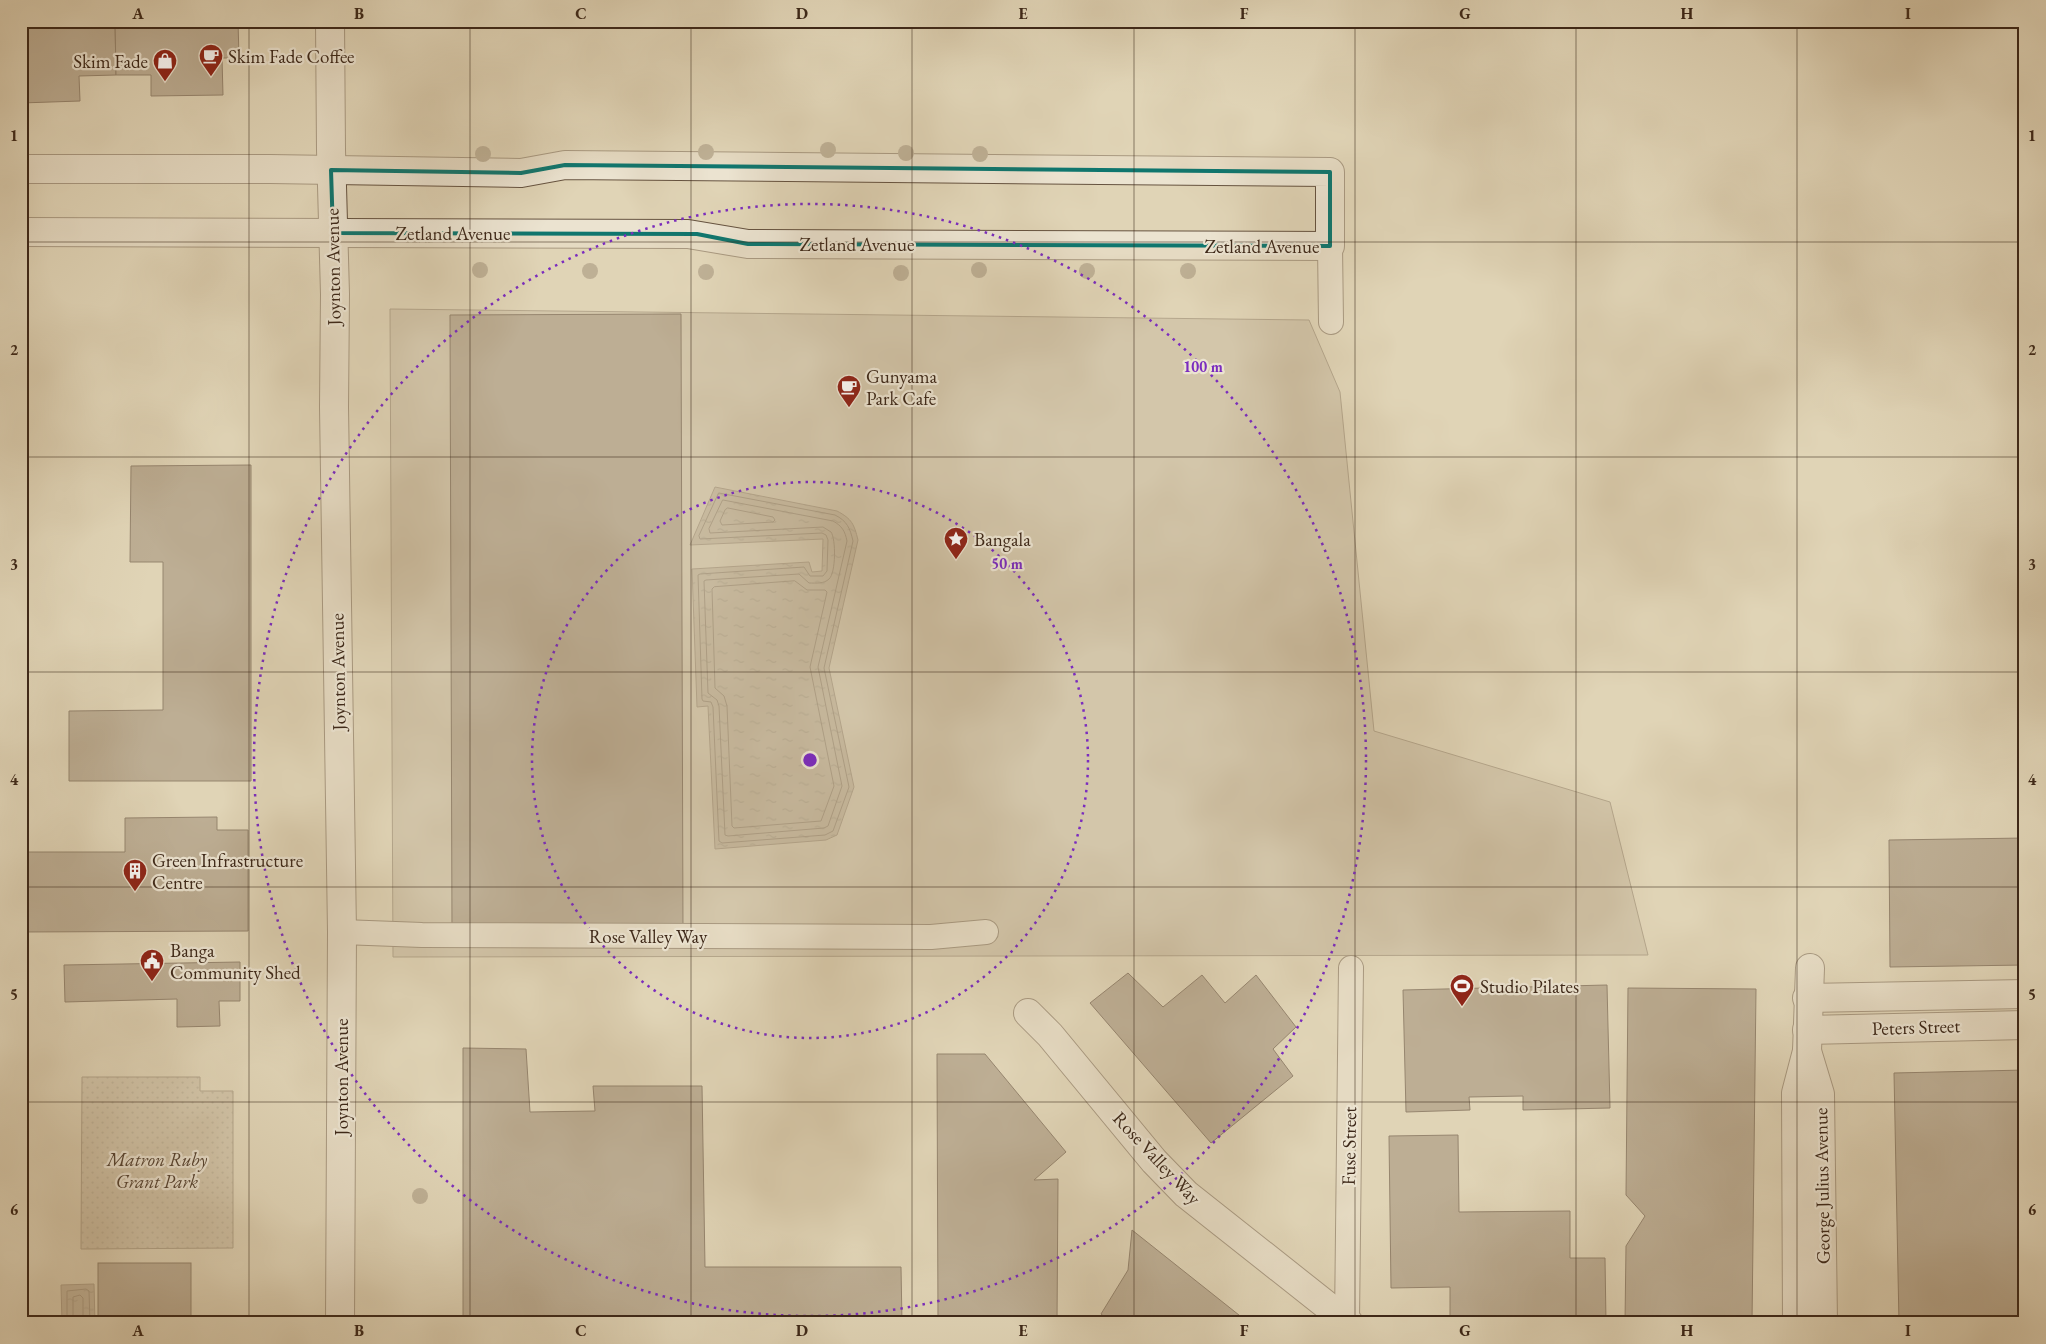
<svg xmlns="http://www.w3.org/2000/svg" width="2046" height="1344" font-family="'EB Garamond',serif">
<defs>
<pattern id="park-dots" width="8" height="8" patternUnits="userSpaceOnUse" patternTransform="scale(1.25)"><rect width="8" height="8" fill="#c4b79b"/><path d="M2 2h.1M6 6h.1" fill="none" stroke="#a0957e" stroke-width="1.8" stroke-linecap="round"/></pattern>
<pattern id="water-ripples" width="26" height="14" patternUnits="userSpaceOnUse" patternTransform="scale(1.25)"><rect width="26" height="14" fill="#a99a81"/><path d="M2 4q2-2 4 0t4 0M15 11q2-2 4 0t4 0" fill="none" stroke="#8b7e69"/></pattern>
</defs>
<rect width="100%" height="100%" fill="#e0d4b6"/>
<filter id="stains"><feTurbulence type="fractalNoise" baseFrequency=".004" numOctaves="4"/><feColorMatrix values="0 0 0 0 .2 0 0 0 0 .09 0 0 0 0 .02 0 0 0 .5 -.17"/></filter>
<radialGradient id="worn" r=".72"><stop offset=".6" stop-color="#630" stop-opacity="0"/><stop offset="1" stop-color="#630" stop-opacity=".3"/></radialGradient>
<path fill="#c4b79b" stroke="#80705a" d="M390,309l919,11 31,72 34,339 236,71 38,153 -1255,2z"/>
<path fill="url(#park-dots)" stroke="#80705a" d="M82,1077h118v14h33v157l-152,1z"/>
<g fill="url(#water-ripples)" stroke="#7e6c57">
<path d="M715,487l122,24c15,8 17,13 21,29l-29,128 25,119 -17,48 -11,5 -111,9 -7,-143 -11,1 -5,-138 117,-7 3,10 10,-1 1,-32 -133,6z"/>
<path d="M94,1284l1,39h-33l-1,-38z"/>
</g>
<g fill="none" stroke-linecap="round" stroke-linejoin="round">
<g stroke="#73614d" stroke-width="1">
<path d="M719,493l116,22c12,6 15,13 18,26l-29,127 25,119 -16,44 -8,4 -103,8 -3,-2 -6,-134 -2,-5 -8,-1 -1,-2 -4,-124 2,-1 104,-7 6,9h13l4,-5 1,-31 -2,-5 -4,-2 -122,6 -1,-3z"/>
<path d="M723,500l110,21c9,5 12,10 14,20l-29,126 24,119 -14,40 -4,2 -96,8 -3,-1 -6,-129 -2,-6 -9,-7 -4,-112 2,-1 93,-6 10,9c7,0 15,1 20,-4 7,-6 7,-40 2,-47l-8,-5 -113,6 -1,-4z"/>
<path d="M728,508l45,9 2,3 -2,2 -51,3 -2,-4 5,-11z"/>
<path d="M795,581l12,9h18l2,2 -17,75 24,119 -13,35 -87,7 -2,-2 -5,-120 -3,-10 -9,-8 -3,-99 2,-2z"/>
<path d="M67,1323v-32l19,-2 3,2 1,32"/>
<path d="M73,1323v-26l7,-2 3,3v25"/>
</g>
</g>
<g fill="#92816b" stroke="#3d2819">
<path d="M21,21h94l1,54 -37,1 1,25 -59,2z"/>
<path d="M115,21h123l1,37h-17l1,37 -72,1v-21h-35z"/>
<path d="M681,314l2,619 -231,1 -2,-619z"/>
<path d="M251,465v316h-182v-70l94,-1v-148h-33l1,-96z"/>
<path d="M217,817v13h31v101l-227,1v-80h104v-34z"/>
<path d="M2025,838v127l-135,2 -1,-127z"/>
<path d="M240,962v39h-21l1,25 -43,1v-28l-112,3 -1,-37z"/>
<path d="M1128,973l35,34 39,-32 23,28 31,-28 40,52 -23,22 20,27 -82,67 -121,-140z"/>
<path d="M1607,985l3,123 -87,2v-14l-54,1 1,13 -64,2 -3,-122z"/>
<path d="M1628,988l128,1 -4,334h-127l1,-77 19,-30 -19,-21z"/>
<path d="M463,1048l63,1 4,63 65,-1 -2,-25h109l3,181h196l1,56h-439z"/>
<path d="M937,1054h48l81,98 -32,28 24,-1 -1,144h-119z"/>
<path d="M2025,1070v253h-126l-5,-250z"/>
<path d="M1458,1135l1,77 111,-1v47h35l1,65h-156v-36l-59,1 -2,-152z"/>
<path d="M1132,1230l117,93h-137l-11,-9 27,-44z"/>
<rect x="98" y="1263" width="93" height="60"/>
</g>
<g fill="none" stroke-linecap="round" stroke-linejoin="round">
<defs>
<g id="pedestrian">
<path d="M1330,246l1,76"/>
<path d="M342,932l80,3 509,2 55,-5"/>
<path d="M1347,1321l4,-353"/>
</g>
<g id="minor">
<path d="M21,169h249l251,4 44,-8 765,7v74l-582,-2 -60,-10 -667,-2"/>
<path d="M1807,998l218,-4"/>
<path d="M1028,1013l22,22 104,126 32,33 163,129"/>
<path d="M1807,1030l218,-5"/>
<path d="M1807,1051l13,43 3,229"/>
<path d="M1797,1323l-1,-230 11,-42 3,-83"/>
</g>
<path id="tertiary" d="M330,21l1,129 4,144 -1,113 8,525 -2,391"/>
</defs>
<use href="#pedestrian" stroke="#665340" stroke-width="26"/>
<use href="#minor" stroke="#665340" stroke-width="30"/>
<use href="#tertiary" stroke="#665340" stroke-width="30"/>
<use href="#pedestrian" stroke="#ebe3d0" stroke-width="24"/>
<use href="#minor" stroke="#ebe3d0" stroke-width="28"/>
<use href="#tertiary" stroke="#ebe3d0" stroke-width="28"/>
</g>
<g fill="#95856e">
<circle cx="828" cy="150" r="8"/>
<circle cx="706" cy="152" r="8"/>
<circle cx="906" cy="153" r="8"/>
<circle cx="483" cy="154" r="8"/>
<circle cx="980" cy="154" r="8"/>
<circle cx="480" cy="270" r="8"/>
<circle cx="979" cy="270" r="8"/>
<circle cx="590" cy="271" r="8"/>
<circle cx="1087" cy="271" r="8"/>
<circle cx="1188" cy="271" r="8"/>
<circle cx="706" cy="272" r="8"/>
<circle cx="901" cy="273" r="8"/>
<circle cx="420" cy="1196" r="8"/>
</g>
<path d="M0 0H2046V1344H0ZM565,165l765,7v74l-582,-2 -51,-10 -364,-1 -2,-63 190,3z" fill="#e0d4b6" fill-opacity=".55" fill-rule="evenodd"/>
<path fill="none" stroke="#0f766e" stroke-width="4" stroke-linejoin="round" d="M565,165l765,7v74l-582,-2 -51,-10 -364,-1 -2,-63 190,3z"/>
<path fill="none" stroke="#3d2819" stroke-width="1" stroke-opacity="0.55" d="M249,21v1302M470,21v1302M691,21v1302M912,21v1302M1134,21v1302M1355,21v1302M1576,21v1302M1797,21v1302M21,242h2004M21,457h2004M21,672h2004M21,887h2004M21,1102h2004"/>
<g fill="none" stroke="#7b2cbf" stroke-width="2.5" stroke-dasharray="2.5 5">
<circle cx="810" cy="760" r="278"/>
<circle cx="810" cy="760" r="556"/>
</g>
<defs>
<symbol id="cafe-pin" viewBox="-11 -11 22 30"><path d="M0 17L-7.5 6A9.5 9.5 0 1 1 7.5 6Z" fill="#8f2418" stroke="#ebe3d0"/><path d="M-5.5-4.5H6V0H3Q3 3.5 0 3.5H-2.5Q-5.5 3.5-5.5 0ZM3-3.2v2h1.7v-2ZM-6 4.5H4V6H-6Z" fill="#fff"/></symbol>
<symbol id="shop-pin" viewBox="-11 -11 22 30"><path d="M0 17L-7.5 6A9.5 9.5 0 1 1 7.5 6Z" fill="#8f2418" stroke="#ebe3d0"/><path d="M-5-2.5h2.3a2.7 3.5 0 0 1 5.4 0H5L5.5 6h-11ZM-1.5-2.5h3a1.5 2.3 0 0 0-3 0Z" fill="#fff"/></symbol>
<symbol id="sight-pin" viewBox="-11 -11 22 30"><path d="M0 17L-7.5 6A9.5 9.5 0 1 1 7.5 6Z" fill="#8f2418" stroke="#ebe3d0"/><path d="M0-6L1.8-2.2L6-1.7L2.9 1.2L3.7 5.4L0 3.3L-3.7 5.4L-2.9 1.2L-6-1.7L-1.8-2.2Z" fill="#fff"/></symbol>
<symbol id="building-pin" viewBox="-11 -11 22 30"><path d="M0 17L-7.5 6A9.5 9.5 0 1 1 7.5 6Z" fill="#8f2418" stroke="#ebe3d0"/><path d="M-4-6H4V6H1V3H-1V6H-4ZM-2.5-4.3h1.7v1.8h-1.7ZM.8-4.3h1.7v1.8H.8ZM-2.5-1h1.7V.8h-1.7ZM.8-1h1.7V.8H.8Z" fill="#fff"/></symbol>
<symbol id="civic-pin" viewBox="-11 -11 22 30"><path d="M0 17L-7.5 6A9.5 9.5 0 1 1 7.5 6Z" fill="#8f2418" stroke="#ebe3d0"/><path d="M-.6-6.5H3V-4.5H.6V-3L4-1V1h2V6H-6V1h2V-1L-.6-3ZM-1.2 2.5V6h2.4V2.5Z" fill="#fff"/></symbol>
<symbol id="stadium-pin" viewBox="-11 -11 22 30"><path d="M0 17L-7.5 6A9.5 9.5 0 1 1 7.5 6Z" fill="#8f2418" stroke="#ebe3d0"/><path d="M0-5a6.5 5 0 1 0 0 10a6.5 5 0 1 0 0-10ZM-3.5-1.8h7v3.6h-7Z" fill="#fff"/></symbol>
</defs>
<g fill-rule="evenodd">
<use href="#cafe-pin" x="197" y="42" width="28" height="38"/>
<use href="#shop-pin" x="151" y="47" width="28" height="38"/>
<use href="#cafe-pin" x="835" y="373" width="28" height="38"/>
<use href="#sight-pin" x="942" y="525" width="28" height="38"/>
<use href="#building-pin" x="121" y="857" width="28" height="38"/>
<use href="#civic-pin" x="138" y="947" width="28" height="38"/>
<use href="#stadium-pin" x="1448" y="972" width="28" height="38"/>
</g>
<g text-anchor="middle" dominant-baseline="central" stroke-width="4.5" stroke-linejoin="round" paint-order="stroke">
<g font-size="19" fill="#3d2819" stroke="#ebe3d0" text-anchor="start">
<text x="228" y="56">Skim Fade Coffee</text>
<text x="148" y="61" text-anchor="end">Skim Fade</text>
<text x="866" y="376">Gunyama<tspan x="866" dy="22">Park Cafe</tspan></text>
<text x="974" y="539">Bangala</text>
<text x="152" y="860">Green Infrastructure<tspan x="152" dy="22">Centre</tspan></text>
<text x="170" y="950">Banga<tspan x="170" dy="22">Community Shed</tspan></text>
<text x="1480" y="986">Studio Pilates</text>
</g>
<g font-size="19" fill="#3d2819" stroke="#ebe3d0">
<text x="453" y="233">Zetland Avenue</text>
<text x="857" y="244">Zetland Avenue</text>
<text x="1262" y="246">Zetland Avenue</text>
<text transform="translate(333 267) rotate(-91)">Joynton Avenue</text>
<text transform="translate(338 672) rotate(-91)">Joynton Avenue</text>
<text x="648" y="936">Rose Valley Way</text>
<text transform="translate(1916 1027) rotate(-2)">Peters Street</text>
<text transform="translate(341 1077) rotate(-90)">Joynton Avenue</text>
<text transform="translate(1349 1146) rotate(-89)">Fuse Street</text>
<text transform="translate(1157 1158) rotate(47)">Rose Valley Way</text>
<text transform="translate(1822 1186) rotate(-91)">George Julius Avenue</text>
</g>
<g font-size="19" font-style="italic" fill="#584533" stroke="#ebe3d0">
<text x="157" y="1159">Matron Ruby<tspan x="157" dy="22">Grant Park</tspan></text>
</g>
</g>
<circle cx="810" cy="760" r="8" fill="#7b2cbf" stroke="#ebe3d0" stroke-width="2.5"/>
<g font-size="15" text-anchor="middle" font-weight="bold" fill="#7b2cbf" stroke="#ebe3d0" stroke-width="4.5" stroke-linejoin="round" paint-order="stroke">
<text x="1203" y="372">100 m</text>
<text x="1007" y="569">50 m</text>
</g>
<rect width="2046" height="1344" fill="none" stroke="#e0d4b6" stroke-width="55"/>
<rect x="28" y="28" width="1990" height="1288" fill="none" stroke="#3d2819" stroke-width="2"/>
<g font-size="16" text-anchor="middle" font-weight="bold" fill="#3d2819">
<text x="138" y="19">A</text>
<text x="359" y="19">B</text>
<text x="581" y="19">C</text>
<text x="802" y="19">D</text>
<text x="1023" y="19">E</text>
<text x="1244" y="19">F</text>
<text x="1465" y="19">G</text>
<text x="1687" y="19">H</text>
<text x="1908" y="19">I</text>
<text x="14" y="141">1</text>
<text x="2032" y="141">1</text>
<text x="14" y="355">2</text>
<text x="2032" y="355">2</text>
<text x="14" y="570">3</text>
<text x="2032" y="570">3</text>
<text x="14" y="785">4</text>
<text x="2032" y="785">4</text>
<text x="14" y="1000">5</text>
<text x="2032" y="1000">5</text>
<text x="14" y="1215">6</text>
<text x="2032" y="1215">6</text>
<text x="138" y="1336">A</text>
<text x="359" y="1336">B</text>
<text x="581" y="1336">C</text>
<text x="802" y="1336">D</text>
<text x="1023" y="1336">E</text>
<text x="1244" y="1336">F</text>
<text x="1465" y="1336">G</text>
<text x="1687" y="1336">H</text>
<text x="1908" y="1336">I</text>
</g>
<rect width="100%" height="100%" filter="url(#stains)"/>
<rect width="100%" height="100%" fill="url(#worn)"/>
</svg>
